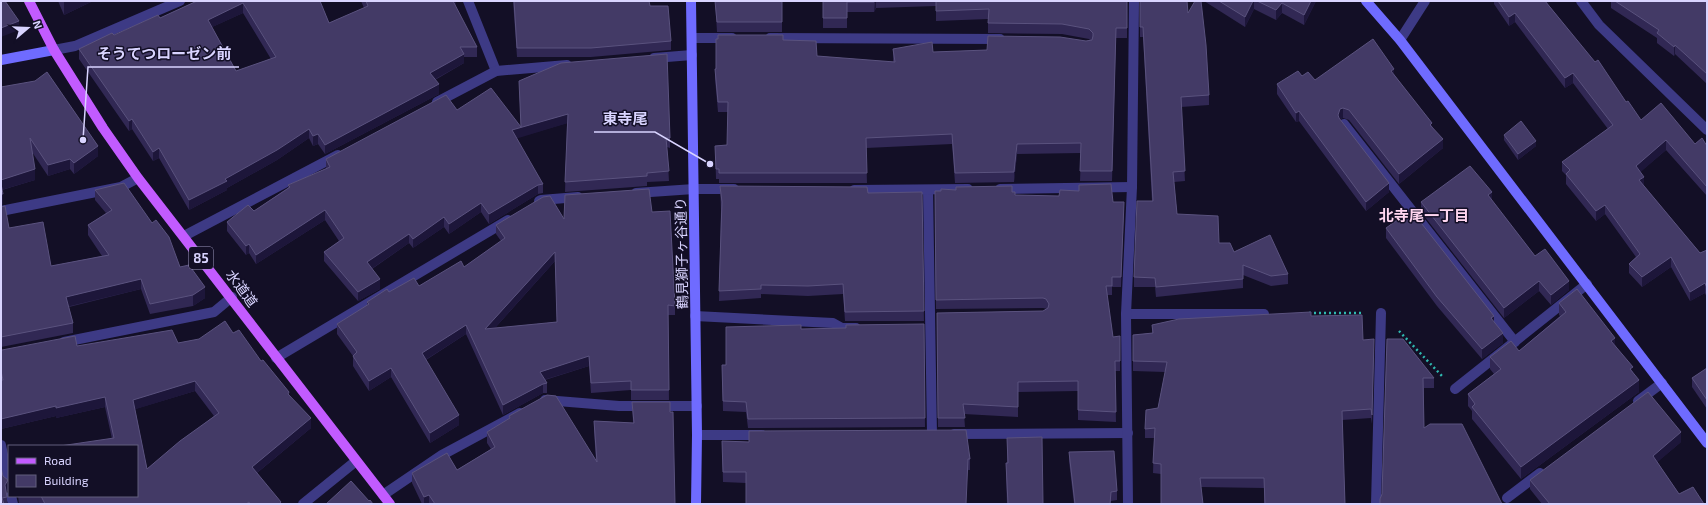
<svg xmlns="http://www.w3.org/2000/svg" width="1708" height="505" font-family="'Exo 2','Noto Sans JP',sans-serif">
<rect width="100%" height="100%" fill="#130f26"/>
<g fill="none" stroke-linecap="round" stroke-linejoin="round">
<g stroke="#2fb8b0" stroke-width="2.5" stroke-dasharray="2 3" stroke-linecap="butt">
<path d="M1309,313h55"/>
<path d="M1399,331l44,46"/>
</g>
<g stroke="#3d3a85" stroke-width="10">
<path d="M692,38h40"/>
<path d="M770,38l230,1"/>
<path d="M1344,124l171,218"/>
<path d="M928,190l4,244"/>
<path d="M636,193l58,-4"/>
<path d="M539,201l2,-1 37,-3"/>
<path d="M695,316l138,7 9,5h14"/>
<path d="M276,358l232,-138"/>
<path d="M1638,401l24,-18"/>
<path d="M1507,498l33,-25"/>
</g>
<g stroke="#3d3a85" stroke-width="10">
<path d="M468,1l28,70"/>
<path d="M1581,1l18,24 108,105"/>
<path d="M1400,40l25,-39"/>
<path d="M54,50l21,-4 105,-45"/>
<path d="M654,58l38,-3"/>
<path d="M437,102l59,-31 71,-6"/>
<path d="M694,189h40"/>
<path d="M1000,189l132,-2"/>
<path d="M854,190l114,-1"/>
<path d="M1,211l120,-24 17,-9"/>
<path d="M184,236l154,-81"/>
<path d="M1126,314h138"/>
<path d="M64,342l150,-30 18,-15"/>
<path d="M1455,389l132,-105"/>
<path d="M545,400l74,6h78"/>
<path d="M954,434l174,-1"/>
<path d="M697,435h65"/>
<path d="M1,445l8,39"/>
<path d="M383,495l59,-40 78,-42"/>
<path d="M11,496l2,8"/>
<path d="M303,504l53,-43"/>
<path d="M1128,504l-2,-190 6,-127 2,-186"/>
<path d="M1376,504l5,-191"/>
</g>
<g stroke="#6f6bff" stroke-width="10">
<path d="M691,1l6,434 -1,69"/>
<path d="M1366,1l34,39 307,403"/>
<path d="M1,60l53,-10"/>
</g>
<path stroke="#c25bff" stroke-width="10" d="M29,1l25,49 49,78 35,50 252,326"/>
</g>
<g fill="#312854" fill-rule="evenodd">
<path d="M58,1h35l-29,14z"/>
<path d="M197,1h123l9,22 35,-15 -3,-7h95v7l21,39v10h-13v6l-29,17 4,14 -114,60 -7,-10 -5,2 -4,-8 -32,22 -50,28v2l-38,20 -30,-52 -6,3 -21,-32 -3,2 -50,-72v-10l81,-31zM243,13l28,46 -35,12 -24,-44z"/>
<path d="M513,1h136l1,5 21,35v9l-80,7h-74z"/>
<path d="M715,1l67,21v10h-65z"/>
<path d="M823,1h304v37h-11l-4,143h-32l1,-28 -64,1 -3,28 -59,1 -3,-39 -86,4 1,35h-148v-4h-3l-1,-33 12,-1 1,-33h-10l-3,-33v-10h1l67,-29 34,16 76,6v-13l40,3 54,-2 99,-9 4,-1 -1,-1 -27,-5 -74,-1v-14l-52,2v-15l-60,2 -2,4h-27v16h-24z"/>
<path d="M1140,1l48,12 21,82v10l-28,2 4,74 -11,1 3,32 42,29 15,9 54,22v10l-17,2 -28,-11v13l-87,9 -1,-10h-21v-10l18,-76 -9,-164h-3z"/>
<path d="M1204,1h112l-12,24 -22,-12 -6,7 -22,-11 -9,18z"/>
<path d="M1494,1h57l-4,2 79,99 15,18 54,24 12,2v50l-41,-46 -26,22 4,14 56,67 7,-3v48l-2,-5 -15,8 -19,-34 -29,20 -13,-14v-9l7,-7 -31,-43 -9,7 -30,-37v-9l-4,-4v-9l46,-33 -35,-46 -8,5 -50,-66 -6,4 -15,-22z"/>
<path d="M1611,1h96v83l-32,-30 -1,2 -17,-13v-5l-46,-30z"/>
<path d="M1394,74l38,52 11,22 -44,36 -50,-64 -6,-2 -3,1 49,73 -23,19 -67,-90 -3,1 -19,-28v-10l25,-8 13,4z"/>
<path d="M519,81l151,57v10l-3,-1 2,34 -22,1v4l-82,6 2,-69 -51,15 27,46v9l-5,1 -49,30 -8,-12 -32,22 -5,-7 -31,21 -4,-5 -37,26 8,20 -22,12 -34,-40v-9l15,-11 -14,-21 -69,44 -7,-11 -3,2 -19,-24v-9l27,-11 34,-23v-3l38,-16v-10l131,-49 64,16z"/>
<path d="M1,87l97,69 -24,18 -4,-5 -22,7 -16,-24 3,28 -33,10 1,14 -2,1z"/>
<path d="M1504,135l32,11 -18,14 -14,-20z"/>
<path d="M720,186l148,7 54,-1 2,129h-79l-2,-27 -35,2 -47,-2v4l-42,3 2,-91z"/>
<path d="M95,190l85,77 25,31 -12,8 -43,8 -9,-25 -72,18 4,16v10l-72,14v-140l8,21 42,38 51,-10 -14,-21v-10l18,-12 -11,-13z"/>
<path d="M935,191l77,1 3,3 98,7 11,9 -3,76h-9v8h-5l6,42 7,-1v35h-5l1,51 -38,-2v-29l-60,1v25l-54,-3 1,13h-27l-1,-114 106,-2 4,-2 -4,-1 -107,1z"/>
<path d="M1492,201l43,55 34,34 -18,15 -12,-14 -35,27 -83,-106v-10z"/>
<path d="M652,212l23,94v9h-7l1,85h-38v-10l-40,3 -2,-27 -44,14 2,3v10h-4l-40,22 -37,-81 -40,26 33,65 -29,18 -39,-66 -22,14 -16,-25v-10l-16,-22v-10l30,-18v-4l22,-10 30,-6 45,-19 37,-26 -5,-7v-9zM555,261l2,61 -62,6z"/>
<path d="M1386,228l108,94 9,21 -21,16 -45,-53 -51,-68z"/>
<path d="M1559,303l56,42 18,27 6,20 -118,87 -49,-60v-8l-4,-5v-12l26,-20 -4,-5v-12l29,-6 41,-35 -1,-1z"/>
<path d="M1311,316l52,24 11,9 -2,75 -1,-6 -29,2 3,84h-81v-16l-63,-1 -40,-13 -8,-1 1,-35h-9v-9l13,-21 7,-36 -32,-1v-36l19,-2v-8z"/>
<path d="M924,324l1,103 -177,1 -2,-16 -23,-1 -1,-46h4l75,-36 45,-1z"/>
<path d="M233,333l28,28 28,34 22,33 -54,45 24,31h-240l-1,-1 -7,1h-14l-1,-8h119l-25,-57 -7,-32 -49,11v-2l-55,13v-79l76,-4 101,-3zM195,391l19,25 -67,53 -12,-60z"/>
<path d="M1387,339l47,39v10h-10v40l78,76h-122v-5l2,-5z"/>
<path d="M1707,368v41l-15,-22v-9z"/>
<path d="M632,402l43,102h-253l-10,-21v-10l45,-3 34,-21 -4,-6v-11l22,-13v-3l87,45 -2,-30v-10l39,2z"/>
<path d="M749,431l221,28v11l-224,13 -23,-1 -1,-41 27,1z"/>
<path d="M1007,438l36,66h-36l-1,-30v-11h1z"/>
<path d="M1681,442l-24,20 22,32 25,10h-162l-12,-15v-9z"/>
<path d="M1069,452l48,39v9l-6,1 -1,3h-36l-5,-43z"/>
<path d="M3,476l5,14 -2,3 1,4v7h-6z"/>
</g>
<g fill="#1d163a">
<path d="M64,1h29l-29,14z"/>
<path d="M453,1h3v8z"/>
<path d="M875,1h1v7l-2,4z"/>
<path d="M1253,1h1v8l-9,18v-10z"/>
<path d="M1311,1h5l-12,24v-10z"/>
<path d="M1542,1h9l-9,5z"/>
<path d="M243,3v10l-35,16v-9z"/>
<path d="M1282,3v10l-6,7v-10z"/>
<path d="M1515,13v9l-6,4v-9z"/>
<path d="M19,21v9l-18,7v-9z"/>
<path d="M1675,45v9l-1,2v-9z"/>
<path d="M464,54v9l-34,19v-9z"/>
<path d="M1394,69v9l-3,-7z"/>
<path d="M1573,73v10l-8,5v-10z"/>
<path d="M439,84v10l-114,60v-9z"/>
<path d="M1343,108v10l-3,1 -2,6v-10l2,-6z"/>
<path d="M1299,111v10l-3,1v-9z"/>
<path d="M568,114v9l-56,17v-10z"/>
<path d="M132,119v10l-3,2v-10z"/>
<path d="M309,129v9l-32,22 -50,28v2l-38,20v-10z"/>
<path d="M318,134v10l-5,2v-10z"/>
<path d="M1443,139v9l-44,36v-10z"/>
<path d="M1666,140v10l-30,26v-10z"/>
<path d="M1536,141v5l-18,14v-6z"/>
<path d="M1017,144v10l-3,28v-10z"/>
<path d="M98,146v10l-24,18v-11z"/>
<path d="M159,148v10l-6,3v-9z"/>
<path d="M70,159v10l-22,7v-11z"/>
<path d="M35,169v11l-34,10v-10z"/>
<path d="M1644,177v9l-5,-6z"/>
<path d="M1389,183v9l-23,19v-9z"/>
<path d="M538,185v9l-49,30v-10z"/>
<path d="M1492,192v9l-4,-6z"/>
<path d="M1,194h2v10l-2,1z"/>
<path d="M1124,202v9l-3,76v-10z"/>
<path d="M481,203v9l-32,22v-10z"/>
<path d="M1605,205v9l-9,7v-10z"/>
<path d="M325,210v10l-69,44v-9z"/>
<path d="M444,217v10l-31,21v-9z"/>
<path d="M409,234v9l-42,29v-10z"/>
<path d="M249,244v9l-3,2v-9z"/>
<path d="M555,252v9l-70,78v-10z"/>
<path d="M1671,257v10l-29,20v-10z"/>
<path d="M141,279v10l-75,18v-10z"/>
<path d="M380,279v10l-22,12v-9z"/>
<path d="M1539,281v10l-35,27v-10z"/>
<path d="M1569,281v9l-18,15v-10z"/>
<path d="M1705,283v10l-15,8v-9z"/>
<path d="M205,287v11l-12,8v-11z"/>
<path d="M1494,316v10l-3,-8z"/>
<path d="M466,325v9l-44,28v-9z"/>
<path d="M1503,333v10l-21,16v-10z"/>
<path d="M1615,338v12l-4,-9z"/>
<path d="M589,356v10l-49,15v-9z"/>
<path d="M391,368v9l-22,14v-10z"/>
<path d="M1639,380v12l-118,87v-12z"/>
<path d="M195,381v10l-62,19v-10z"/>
<path d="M543,384v9l-40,22v-10z"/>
<path d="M105,397v10l-49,11v-10z"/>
<path d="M56,406v10l-55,13v-10z"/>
<path d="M459,415v10l-29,18v-10z"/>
<path d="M311,418v10l-59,49v-10z"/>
<path d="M1681,432v10l-28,24v-10z"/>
<path d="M8,480v10l-3,5v-10z"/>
<path d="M429,495v9h-5v-7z"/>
</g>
<g fill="#433a66" stroke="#5a527e" fill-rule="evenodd">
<path d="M1,1h4l14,20 -18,7z"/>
<path d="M197,1h123l9,22 39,-17 -2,-5h87l24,46h-17l4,7 -34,19 9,11 -114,61 -7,-11 -5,2 -4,-7 -32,21 -52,29 2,2 -38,19 -30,-52 -6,4 -21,-33 -3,2 -50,-72 33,-16 2,2 44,-20 2,3zM243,3l33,54 -40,14 -28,-51z"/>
<path d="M514,1h135l1,5h18l3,35 -80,7h-74z"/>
<path d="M715,1h67v21h-65z"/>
<path d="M823,1h52l-1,1h-27v16h-24z"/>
<path d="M936,1h191v27h-11l-4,143h-32l1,-28 -64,1 -3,28 -59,1 -3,-39 -86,4 1,35h-148v-4h-3l-1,-23 12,-1 1,-43h-10l-3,-33h1v-30h2v-4h65v5l33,1 1,15 78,6 -2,-13 39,-7 1,10 54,-2 1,-14 72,1 26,4 6,-1 1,-4v-3l-4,-4 -27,-5 -74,-1 1,-14 -53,2z"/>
<path d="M1140,1h47l1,12 7,-12h6l5,44 3,50 -28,2 4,74 -12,1 4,42 41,2 1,27h11l4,9 36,-17 18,39 -17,2 -28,-11v14l-87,8 -1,-9 -21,-1 3,-76h16l-10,-174h-3z"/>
<path d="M1219,1h34l-8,16z"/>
<path d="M1257,1h54l-7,14 -22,-12 -6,7z"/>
<path d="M1498,1h47l50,61 3,-2 28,42 2,-1 13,19 20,-17 34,41 7,-6 5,8v41l-41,-47 -30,26 8,11 -5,3 61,73 7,-3v38l-2,-5 -15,9 -19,-35 -29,20 -13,-13 11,-10 -35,-49 -9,6 -30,-37 4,-4 -8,-8 51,-37 -40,-52 -8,5 -50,-65 -6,4z"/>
<path d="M1615,1h92v73l-32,-29 -1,2 -17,-14 2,-3z"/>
<path d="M1373,39l21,30 -3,2 41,52 -2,2 13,14 -44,35 -50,-64 -6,-2 -3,1 -2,6 1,3 50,65 -23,19 -67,-91 -3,2 -19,-29 21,-13 4,5 6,-4 7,8z"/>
<path d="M667,54l3,84h-4l3,33 -22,2v3l-82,6 3,-68 -56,16 31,54 -5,1 -49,29 -8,-11 -32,21 -5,-7 -31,22 -4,-5 -42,28 13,17 -22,13 -34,-40 20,-14 -19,-28 -69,45 -7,-11 -3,2 -19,-24 21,-17 6,6 36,-24 -2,-2 42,-18 -4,-8 120,-64 11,15 34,-22 30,39 -2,-46 42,-18z"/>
<path d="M47,72l51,74 -24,17 -4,-4 -22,6 -18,-27 5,31 -34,11v-93l34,-6z"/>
<path d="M1521,121l15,20 -18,13 -14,-19z"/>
<path d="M1470,166l22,26 -4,3 47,61 10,-7 24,32 -18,14 -12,-14 -35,27 -83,-106z"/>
<path d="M124,183l28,40 4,-3 13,17 11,30 9,-2 16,22 -12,8 -43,9 -9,-25 -75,18 7,26 -72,14v-130l4,-1 4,22 34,-6 8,44 58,-11 -21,-30 24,-15 -17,-20z"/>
<path d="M1,184l2,10h-2z"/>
<path d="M1111,184l2,18h11l-3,75h-9v9h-6l7,51 7,-1v25h-5l1,51 -38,-2v-29l-60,1v25l-55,-3 2,14h-27l-1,-105 106,-2 5,-3 1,-4 -3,-5 -3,-1 -107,2 -1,-109h6v-2l15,1v-3l56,-1v6h3v3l44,1 1,-6 19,1v-6z"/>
<path d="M720,186l147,1 1,6 54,-1 2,119 -79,1 -2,-28 -35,2 -47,-1v4l-42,2 3,-89z"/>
<path d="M649,189l3,23 18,-1 5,95 -7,-1 1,85h-38v-9l-40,2 -2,-27 -49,16 7,11 -4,1 -40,21 -37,-80 -44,28 37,62 -29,18 -39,-65 -22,13 -16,-25 4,-4 -20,-28 32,-20 -2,-2 20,-13 2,3 25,-14 5,8 42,-25 3,6 41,-29 -9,-13 47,-28 7,-1 14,23 1,-24zM555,252l2,70 -72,7z"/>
<path d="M1411,210l83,106 -3,2 12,15 -21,16 -45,-52 -51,-69z"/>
<path d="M1577,289l38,49 -4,3 22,26 -3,2 9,11 -118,87 -49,-60 3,-3 -7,-10 33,-25 -11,-12 21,-16 8,10 47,-39 -7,-9z"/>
<path d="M1311,312v4l51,-1 1,25 11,-1 -2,76 -1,-6 -29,2 3,93h-80l-1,-26h-64l3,26h-42v-40l-8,-1 2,-35 -10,1 1,-19 12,-2 9,-46 -34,-1v-26l20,-2 -1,-8 27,-6z"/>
<path d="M225,321l8,12 6,-3 22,31 2,-1 26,32 -1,2 23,24 -59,49 29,35 -2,2h-29l-1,-2 -3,2h-201l-4,-8h96v-50h-77l54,-8 -9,-41 -49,11v-2l-55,13v-39h2l-2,-9v-21h1l73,-14 2,10 95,-16 6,13 21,-4zM195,381l24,32 -39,28 -33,28 -14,-69z"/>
<path d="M924,324l1,94 -177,1 -2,-17 -23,-1 -1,-36h4v-38l75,-2v4l45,-1v-3z"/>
<path d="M1387,339h16l31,39h-11l1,50 6,-4h32l40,80h-122v-5l2,-5z"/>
<path d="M1707,368v32l-15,-22z"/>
<path d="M1648,392l33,40 -28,24 26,38 14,-7 11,17h-154l-20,-24z"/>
<path d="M547,395l9,1 41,66 -3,-41 40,2 -2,-21h38v10h3l2,92h-240l-6,-9 -5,2 -12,-24 35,-20 10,17 38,-23 -8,-15 23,-14 -1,-2z"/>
<path d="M966,430l4,29h-2l-2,45h-220v-32h-23l-1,-31 27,1v-11z"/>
<path d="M1042,437l1,67h-35l-2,-41h2l-1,-25z"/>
<path d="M1114,451l3,40 -6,1 -1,12h-35l-6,-52z"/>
<path d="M1,467l2,9 5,4 -3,5 2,12 -5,1 2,6h-3z"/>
<path d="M351,481l18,20 1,-1 3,4h-47z"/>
</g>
<g text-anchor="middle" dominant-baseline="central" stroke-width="3" stroke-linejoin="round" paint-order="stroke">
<rect fill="#130f26" stroke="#9e99be" stroke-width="1" x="189" y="247" width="24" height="22" rx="3"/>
<g font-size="13" font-weight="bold" fill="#d9d4ff">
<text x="201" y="258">85</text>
</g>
<g font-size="14" fill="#d9d4ff" stroke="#130f26">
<text transform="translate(681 253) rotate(-91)">鶴見獅子ヶ谷通り</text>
<text transform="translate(242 288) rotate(53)">水道道</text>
</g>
<g font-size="15" font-weight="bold" fill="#ffd6f0" stroke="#130f26">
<text x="1424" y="215">北寺尾一丁目</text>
</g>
</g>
<path fill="none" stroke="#d9d4ff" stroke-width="1.5" d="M83 140L88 67H239M710 164L655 132H594"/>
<g fill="#d9d4ff" stroke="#130f26" stroke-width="1.5">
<circle cx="83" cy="140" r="4"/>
<circle cx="710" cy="164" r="4"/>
</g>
<g font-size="15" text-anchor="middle" font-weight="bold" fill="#d9d4ff" stroke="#130f26" stroke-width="3" stroke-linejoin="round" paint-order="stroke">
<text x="164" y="59">そうてつローゼン前</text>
<text x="625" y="124">東寺尾</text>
</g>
<rect width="1708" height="505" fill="none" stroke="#d9d4ff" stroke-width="4"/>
<rect x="8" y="445" width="130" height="52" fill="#130f26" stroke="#625e7d"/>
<rect x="16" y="458" width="20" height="6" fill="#c25bff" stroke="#625e7d"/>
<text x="44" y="465" font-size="12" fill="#d9d4ff">Road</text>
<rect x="16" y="475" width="20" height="12" fill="#433a66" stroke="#625e7d"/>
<text x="44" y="485" font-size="12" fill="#d9d4ff">Building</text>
<g transform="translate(28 28) rotate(71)" stroke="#130f26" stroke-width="3" paint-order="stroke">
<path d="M0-3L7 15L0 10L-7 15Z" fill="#d9d4ff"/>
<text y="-6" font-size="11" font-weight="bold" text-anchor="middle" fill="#d9d4ff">N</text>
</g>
</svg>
